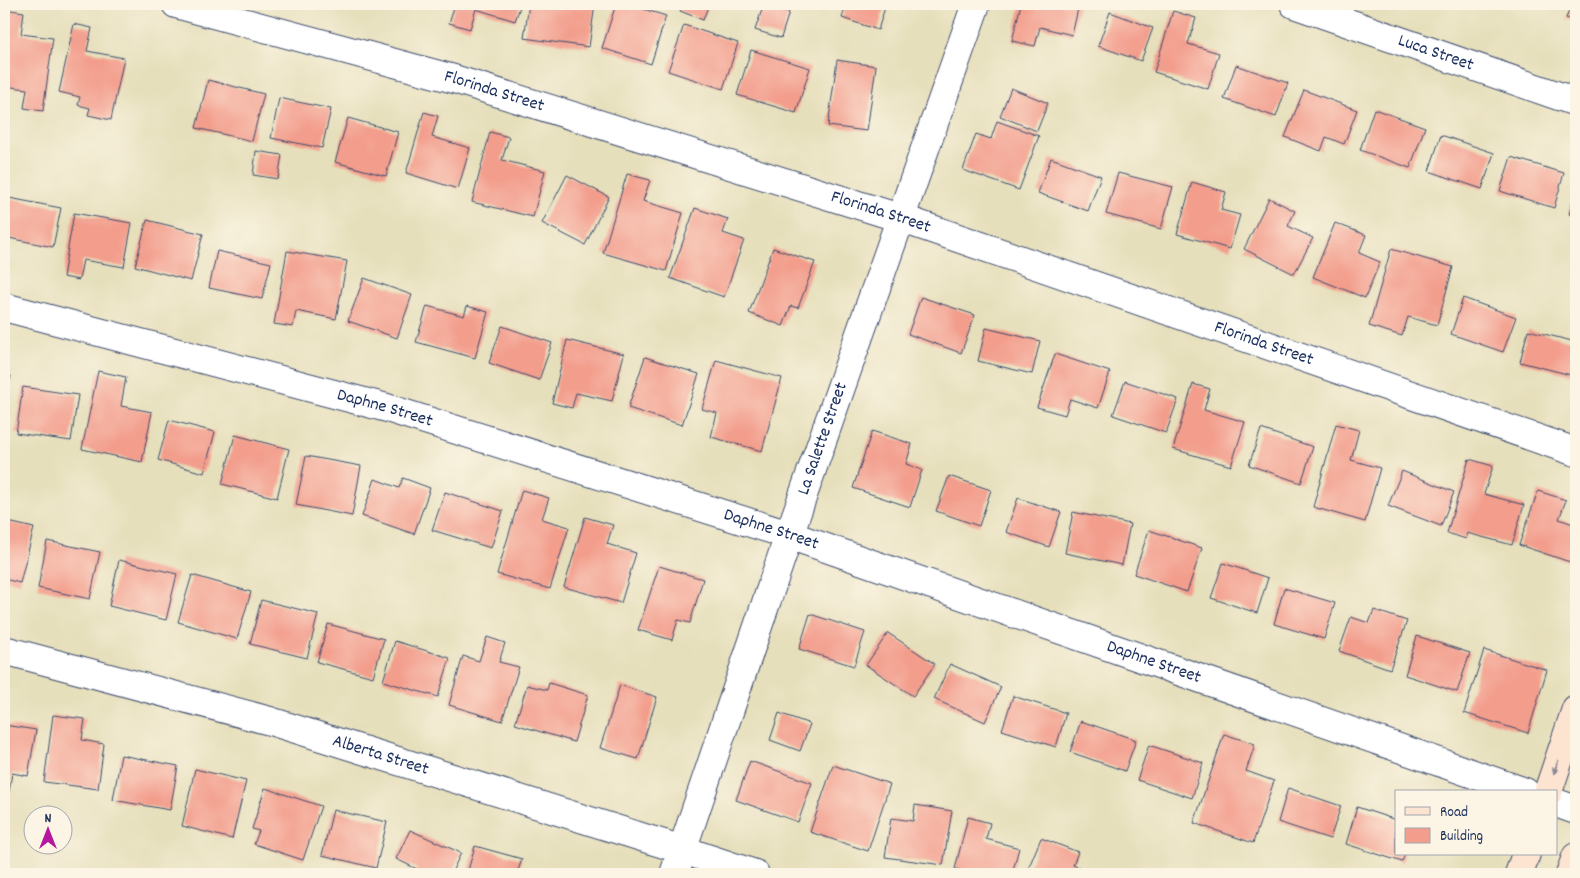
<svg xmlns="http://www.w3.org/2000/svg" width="1580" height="878" font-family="Dekko,sans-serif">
<rect width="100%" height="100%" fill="#fcf5e5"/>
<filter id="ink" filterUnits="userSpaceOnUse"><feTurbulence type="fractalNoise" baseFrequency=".02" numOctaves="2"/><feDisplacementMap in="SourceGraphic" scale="10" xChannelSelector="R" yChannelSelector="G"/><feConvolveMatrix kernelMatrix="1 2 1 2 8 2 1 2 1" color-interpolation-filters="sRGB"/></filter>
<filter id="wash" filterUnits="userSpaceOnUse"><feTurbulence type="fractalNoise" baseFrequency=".0096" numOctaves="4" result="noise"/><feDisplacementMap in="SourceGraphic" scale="20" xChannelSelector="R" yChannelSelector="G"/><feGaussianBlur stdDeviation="1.12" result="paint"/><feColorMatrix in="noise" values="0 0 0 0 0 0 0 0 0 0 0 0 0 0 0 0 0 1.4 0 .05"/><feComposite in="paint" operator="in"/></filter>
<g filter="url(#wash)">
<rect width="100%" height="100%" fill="#e6dfbb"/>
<g id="blocks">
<g fill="#f39d8c">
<path d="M455,4h66l-6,17 -39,-12 -6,20 -21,-6z"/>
<path d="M529,4h66l-6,43 -65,-9z"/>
<path d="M616,4h11l39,12 -15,48 -49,-16z"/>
<path d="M683,4h26l-6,16 -23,-9z"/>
<path d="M764,4l25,8 -8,26 -26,-8z"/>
<path d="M846,4h40l-8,26 -36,-12z"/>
<path d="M1021,4h58l-7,31 -32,-8 -5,19 -23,-5z"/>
<path d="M1572,4h4v18l-10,-4z"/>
<path d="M4,9l20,3 -3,22 32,4 -10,73 -19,-3 3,-19 -23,-3z"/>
<path d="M1173,11l23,7 -8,26 31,9 -11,36 -54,-17z"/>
<path d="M1110,12l43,16 -12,33 -43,-15z"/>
<path d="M74,24l18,4 -5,23 37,7 -13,62 -23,-5 2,-7 -12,-3 2,-8 -21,-5z"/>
<path d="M684,25l54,18 -15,46 -55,-18z"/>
<path d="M751,50l59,18 -14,45 -59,-18z"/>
<path d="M837,60l39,6 -9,65 -39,-5z"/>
<path d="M1236,65l52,18 -12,34 -52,-18z"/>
<path d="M208,80l56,14 -12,47 -56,-13z"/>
<path d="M1011,88l37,15 -11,28 -37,-15z"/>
<path d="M1304,90l53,20 -13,34 -18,-7 -5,14 -36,-14z"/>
<path d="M279,98l52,11 -9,39 -51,-10z"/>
<path d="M1374,109l51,18 -15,41 -50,-18z"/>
<path d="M424,112l14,4 -6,21 38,11 -12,41 -52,-16z"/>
<path d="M348,118l50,14 -12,44 -51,-14z"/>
<path d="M997,121l42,15 -20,54 -56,-20 13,-36 15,5z"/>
<path d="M490,132l19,5 -7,23 43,11 -12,46 -61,-15z"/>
<path d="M1441,135l53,18 -12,36 -53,-18z"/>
<path d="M256,151l26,4 -4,24 -25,-4z"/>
<path d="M1511,157l53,16 -10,35 -54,-17z"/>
<path d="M1051,158l50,18 -13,35 -50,-18z"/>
<path d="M1118,173l55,14 -12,42 -55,-15z"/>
<path d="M627,174l23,6 -7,21 40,12 -17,58 -63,-18z"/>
<path d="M567,175l42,22 -24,48 -43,-22z"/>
<path d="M1192,182l34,10 -5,18 19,5 -10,34 -53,-15z"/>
<path d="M1576,190v26l-7,-2z"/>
<path d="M4,197l57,11 -8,39 -49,-10z"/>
<path d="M1269,198l26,13 -7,15 25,12 -19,36 -50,-25z"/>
<path d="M695,208l33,11 -5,14 21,7 -20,57 -54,-19z"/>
<path d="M74,213l58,10 -8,44 -41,-7 -4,20 -16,-3z"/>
<path d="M147,220l56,14 -12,47 -56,-15z"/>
<path d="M1335,223l31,12 -7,18 21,9 -15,36 -52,-21z"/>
<path d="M773,248l42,14 -17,46 -7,-2 -8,20 -34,-13z"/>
<path d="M1391,249l62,18 -16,58 -29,-8 -6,19 -33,-10z"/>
<path d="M217,251l54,12 -9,36 -53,-11z"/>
<path d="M287,251l60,10 -11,58 -40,-8 -3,16 -19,-3z"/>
<path d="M364,278l48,17 -15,43 -49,-17z"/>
<path d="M921,297l54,18 -14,38 -53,-19z"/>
<path d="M1463,298l53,19 -13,35 -52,-18z"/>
<path d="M427,306l37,10 3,-10 21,6 -13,46 -59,-16z"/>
<path d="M502,326l50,17 -13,37 -50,-17z"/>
<path d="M986,328l54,13 -8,33 -54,-13z"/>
<path d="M1528,330l48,12v13l-5,20 -51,-13z"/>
<path d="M567,340l57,14 -12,47 -36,-8 -4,15 -20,-5z"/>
<path d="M1055,354l55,18 -12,36 -28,-9 -5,16 -28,-8z"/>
<path d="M645,357l54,17 -17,51 -54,-17z"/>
<path d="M716,360l66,18 -20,73 -51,-14 6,-24 -15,-4z"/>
<path d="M98,371l28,6 -5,29 31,6 -10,50 -60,-13z"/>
<path d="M4,374l7,2 -7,28z"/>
<path d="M1125,381l53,18 -12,34 -53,-18z"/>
<path d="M1193,384l17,5 -6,21 41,12 -14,44 -58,-17z"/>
<path d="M23,387l55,8 -7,46 -55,-8z"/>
<path d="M169,420l46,12 -11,41 -46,-13z"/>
<path d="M1336,424l23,6 -8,30 29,8 -15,54 -52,-15z"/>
<path d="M1261,429l52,18 -12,36 -52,-18z"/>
<path d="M872,431l40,13 -6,20 16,6 -12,37 -57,-19z"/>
<path d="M235,435l54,14 -12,49 -55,-14z"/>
<path d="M306,456l55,10 -9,50 -56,-11z"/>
<path d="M1469,459l24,7 -9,28 40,11 -12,40 -45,-12 -1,6 -19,-6z"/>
<path d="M1402,471l52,21 -13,34 -53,-20z"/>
<path d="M949,476l42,14 -12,36 -43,-15z"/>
<path d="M403,478l27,10 -16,46 -52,-18 13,-37 24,9z"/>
<path d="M522,490l27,8 -7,21 27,8 -19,62 -53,-15z"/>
<path d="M1538,491l28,9 -7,19 17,6v39l-57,-19z"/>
<path d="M445,492l58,19 -12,37 -59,-18z"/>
<path d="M1018,498l43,14 -12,35 -43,-15z"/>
<path d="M1073,512l57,12 -8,41 -57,-12z"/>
<path d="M585,517l28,8 -6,19 29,9 -15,50 -57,-16z"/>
<path d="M4,521l30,7 -14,55 -16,-4z"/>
<path d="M1149,530l53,18 -15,44 -53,-18z"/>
<path d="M47,541l53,11 -10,47 -52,-11z"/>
<path d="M119,560l58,14 -11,46 -57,-14z"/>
<path d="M1223,563l45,15 -11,35 -46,-15z"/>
<path d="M659,566l44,13 -13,44 -12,-3 -6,20 -34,-10z"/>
<path d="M192,575l59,17 -14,47 -59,-17z"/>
<path d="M1284,588l51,15 -11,36 -50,-15z"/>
<path d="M261,600l57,14 -11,44 -57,-14z"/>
<path d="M1374,610l33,11 -17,48 -51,-18 12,-34 18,6z"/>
<path d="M810,614l55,18 -11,34 -55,-17z"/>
<path d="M328,624l56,15 -11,38 -56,-15z"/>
<path d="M888,633l47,31 -22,32 -47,-31z"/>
<path d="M1417,636l53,17 -13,39 -52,-17z"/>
<path d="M487,637l18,6 -6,19 20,5 -17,54 -53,-16 14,-49 16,5z"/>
<path d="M395,641l55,17 -12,39 -55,-16z"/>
<path d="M1484,650l63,20 -19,63 -64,-20z"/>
<path d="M950,664l51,23 -16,35 -51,-23z"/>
<path d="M549,683l39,12 -14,47 -59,-18 12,-39 20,5z"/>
<path d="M620,685l37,12 -19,62 -38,-11z"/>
<path d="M1013,696l53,17 -10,34 -54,-17z"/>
<path d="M779,713l31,11 -10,27 -30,-11z"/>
<path d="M53,715l32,4 -3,21 22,4 -6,45 -54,-7z"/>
<path d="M1081,721l55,19 -11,31 -55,-19z"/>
<path d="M4,725l32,5 -8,46 -16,-3 -3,19 -5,-1z"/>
<path d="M1224,734l31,10 -9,27 28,10 -21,62 -59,-20z"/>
<path d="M1149,745l54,18 -11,35 -55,-18z"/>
<path d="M121,755l57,11 -8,44 -57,-10z"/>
<path d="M750,761l62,22 -14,39 -62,-22z"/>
<path d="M833,765l57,19 -22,67 -58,-19z"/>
<path d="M195,769l51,12 -14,58 -50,-13z"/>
<path d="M265,788l56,18 -18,54 -49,-16 5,-13 -7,-2z"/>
<path d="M1288,788l53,18 -11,33 -52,-17z"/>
<path d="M915,805l37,6 -9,54 -58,-8 6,-39 22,3z"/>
<path d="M1357,807l39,13v34h9l-3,8 -56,-18z"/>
<path d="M333,810l54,12 -11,46 -54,-13z"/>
<path d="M968,817l22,6 -4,16 33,9 -7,26h-38l-19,-5z"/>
<path d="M410,830l51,23 -10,21h-36l2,-5 -21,-10z"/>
<path d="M1041,838l37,14 -5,13 17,7 -1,2h-63z"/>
<path d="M475,846l47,13 -5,15h-50z"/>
</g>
</g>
</g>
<g filter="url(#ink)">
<use href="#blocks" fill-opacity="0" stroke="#39496c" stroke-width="1"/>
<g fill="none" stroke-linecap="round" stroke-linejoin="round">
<defs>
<g id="street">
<path id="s1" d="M176,4l278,75 446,139 676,234"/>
<path id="s2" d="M1294,4l282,98"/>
<path id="s3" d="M4,307l383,101 402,127 736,257"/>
<path id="s4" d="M4,650l266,71 413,129 72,24"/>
<path d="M1556,803l20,7"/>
<path id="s5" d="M674,874l115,-339 187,-531"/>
</g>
<g id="secondary">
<path d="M1548,792l28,-83"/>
<path d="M1519,874l7,-20"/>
<path d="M1570,874l6,-17"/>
</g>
</defs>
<use href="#street" stroke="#39496c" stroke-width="30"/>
<use href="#secondary" stroke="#39496c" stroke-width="30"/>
<use href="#street" stroke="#fff" stroke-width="28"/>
<use href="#secondary" stroke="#fde4d1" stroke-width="28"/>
</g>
<defs><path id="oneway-solid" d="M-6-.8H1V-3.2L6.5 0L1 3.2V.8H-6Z" transform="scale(1.25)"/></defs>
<use fill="#8c8a98" href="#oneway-solid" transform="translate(1556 767) rotate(109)"/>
</g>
<g text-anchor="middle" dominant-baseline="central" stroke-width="4.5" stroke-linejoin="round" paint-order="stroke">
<g font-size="18" fill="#1b2f5e" stroke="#fcf5e5">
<text stroke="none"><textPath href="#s2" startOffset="150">Luca Street</textPath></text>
<text stroke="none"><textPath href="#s1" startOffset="330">Florinda Street</textPath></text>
<text stroke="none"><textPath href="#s1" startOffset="735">Florinda Street</textPath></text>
<text stroke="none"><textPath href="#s1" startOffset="1140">Florinda Street</textPath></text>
<text stroke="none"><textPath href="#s3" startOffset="394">Daphne Street</textPath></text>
<text stroke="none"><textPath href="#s5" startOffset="460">La Salette Street</textPath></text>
<text stroke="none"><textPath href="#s3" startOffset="799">Daphne Street</textPath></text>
<text stroke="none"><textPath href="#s3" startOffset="1204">Daphne Street</textPath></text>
<text stroke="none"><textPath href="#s4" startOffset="391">Alberta Street</textPath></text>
</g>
</g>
<rect width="1580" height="878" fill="none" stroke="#fcf5e5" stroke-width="20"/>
<rect x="1395" y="790" width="162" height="65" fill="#fcf5e5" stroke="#a2a6af"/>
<rect x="1405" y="807" width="25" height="8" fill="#fde4d1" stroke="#a2a6af"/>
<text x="1440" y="816" font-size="15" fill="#1b2f5e">Road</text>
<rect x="1405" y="828" width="25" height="15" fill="#f39d8c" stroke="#a2a6af"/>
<text x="1440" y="840" font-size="15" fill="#1b2f5e">Building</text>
<g transform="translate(48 830)"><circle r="24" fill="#fcf5e5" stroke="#a2a6af"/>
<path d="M0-4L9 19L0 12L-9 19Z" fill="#b5179e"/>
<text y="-8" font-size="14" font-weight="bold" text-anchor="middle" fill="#1b2f5e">N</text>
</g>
</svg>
